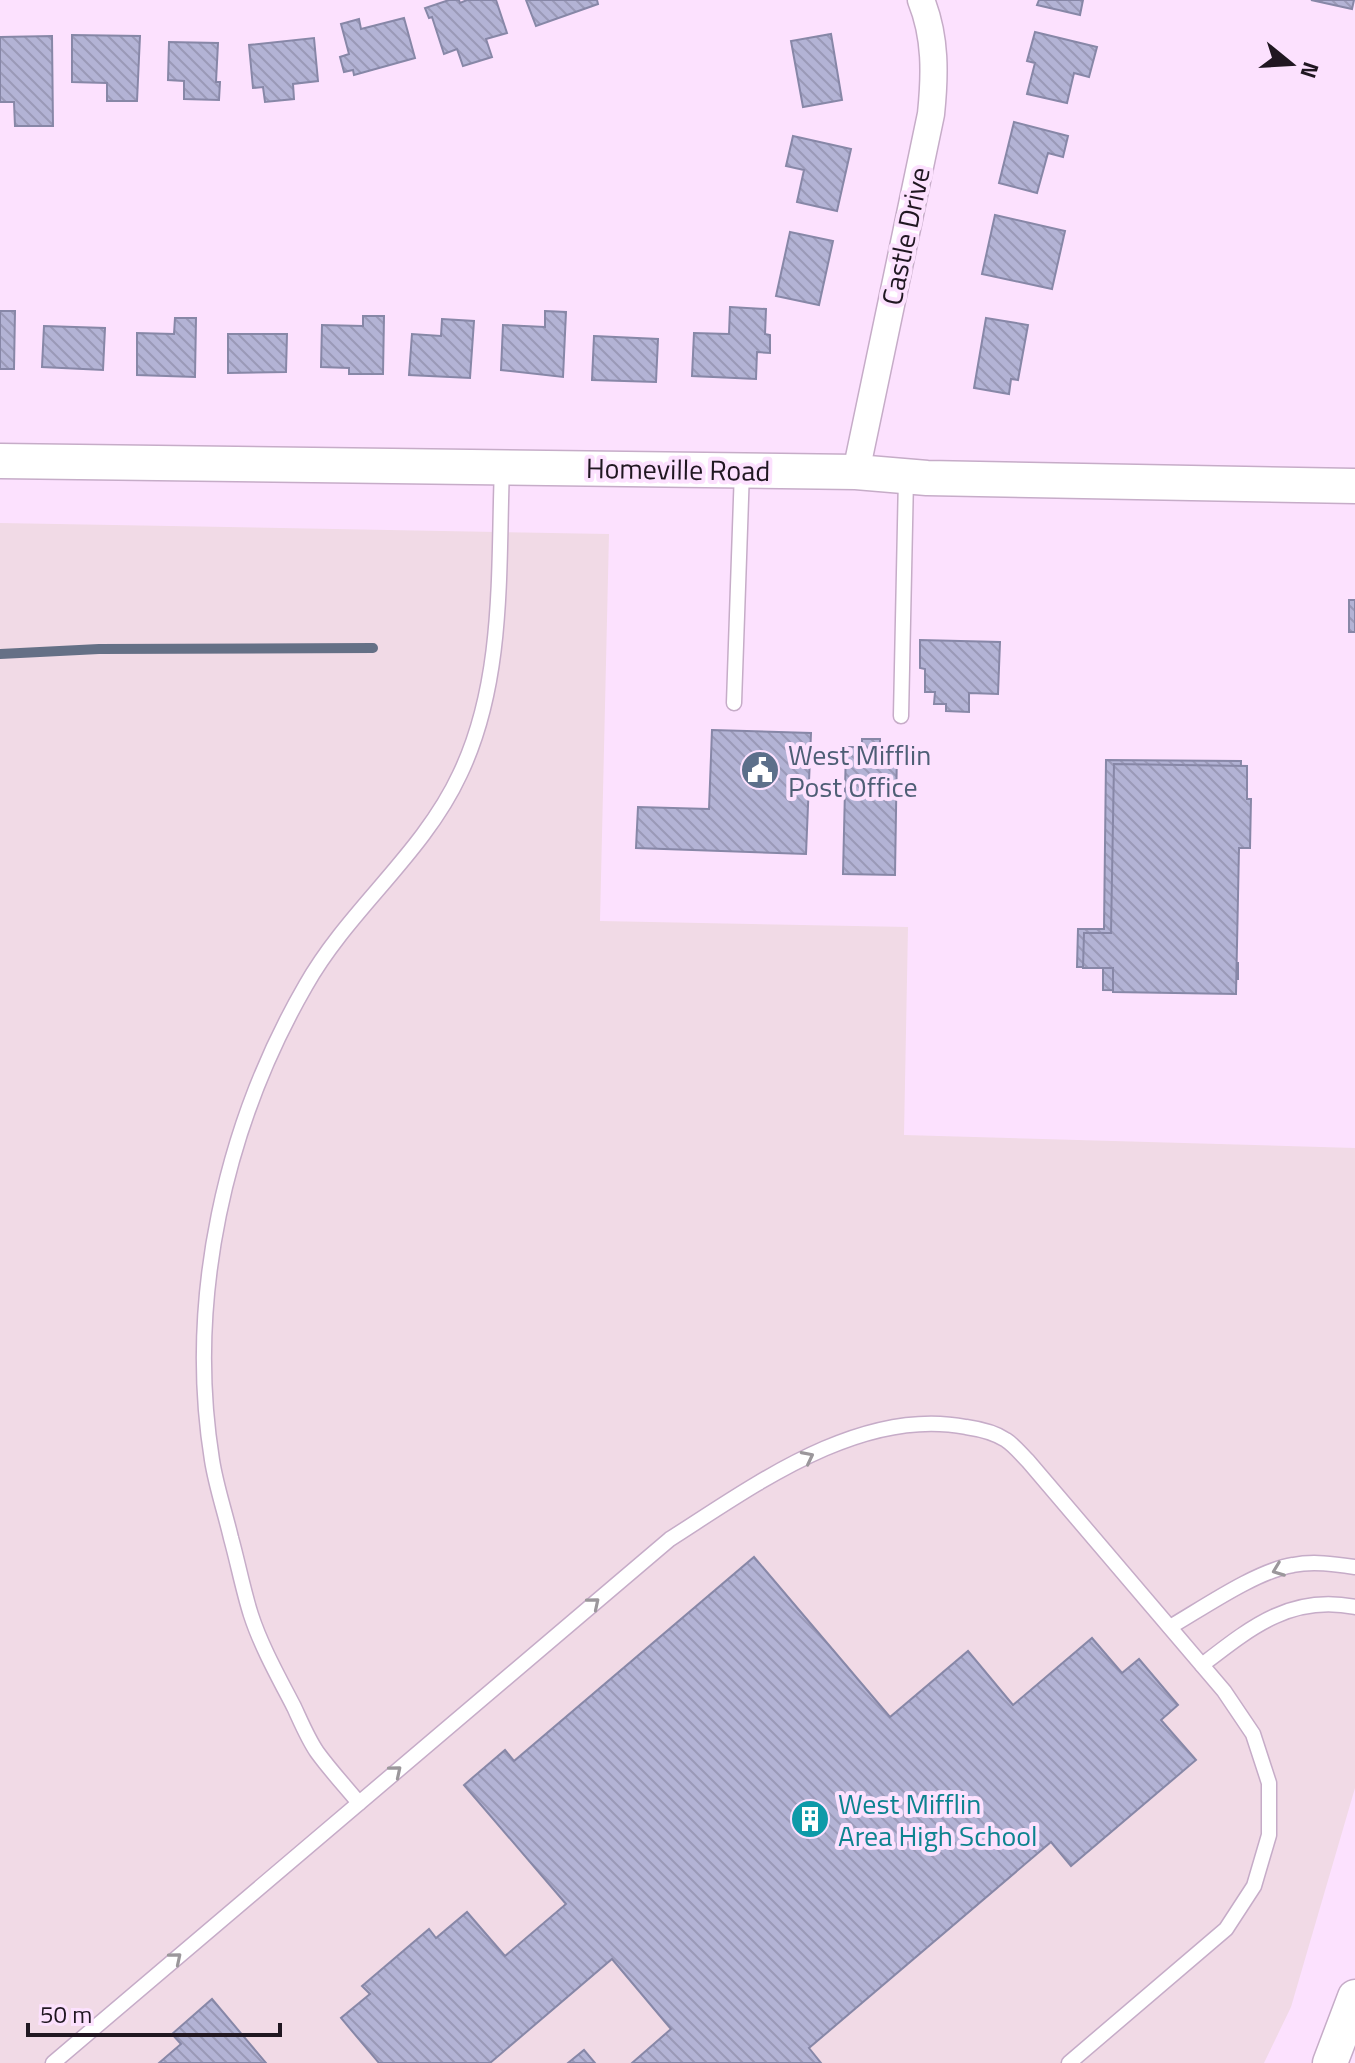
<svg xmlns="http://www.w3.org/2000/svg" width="1355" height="2063" font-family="'Titillium Web',sans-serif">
<defs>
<pattern id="building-back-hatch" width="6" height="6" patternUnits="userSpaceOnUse" patternTransform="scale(2)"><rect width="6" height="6" fill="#b3b3d5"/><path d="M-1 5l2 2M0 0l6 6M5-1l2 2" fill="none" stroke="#9a99b7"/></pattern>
</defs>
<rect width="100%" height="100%" fill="#fce1fe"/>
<path fill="#f1dae6" d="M0,523l609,11 -9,387 308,6 -4,208 451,13v640l-64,219 -27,56h-1264z"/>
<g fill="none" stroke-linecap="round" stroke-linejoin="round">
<path stroke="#657086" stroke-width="10" d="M0,654l99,-5 274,-1"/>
</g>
<g fill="url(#building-back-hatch)" stroke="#8787a7" stroke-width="2">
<path d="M449,0h10l1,3 7,-3h29l11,33 -21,6 6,18 -29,9 -6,-17 -13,5 -12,-37 -3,1 -4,-10z"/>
<path d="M526,0h71l1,4 -62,22z"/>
<path d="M1039,0h44l-3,15 -43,-10z"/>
<path d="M1311,0h43l-2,9z"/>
<path d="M404,18l11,40 -61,17 -1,-5 -9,2 -4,-15 9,-3 -8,-30 18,-5 2,10z"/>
<path d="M1035,32l62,15 -8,30 -15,-4 -7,30 -40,-9 8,-31 -8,-2z"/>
<path d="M831,34l11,66 -39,7 -12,-66z"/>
<path d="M72,35l68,1 -3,65h-30v-18l-35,-1z"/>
<path d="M52,36l1,90h-38l-1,-24h-14v-65z"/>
<path d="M314,38l4,43 -25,3 1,15 -29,3 -2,-15 -10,1 -4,-43z"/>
<path d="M169,42l49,1 -2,39h4l-1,18 -35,-1v-18l-16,-1z"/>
<path d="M1014,122l54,14 -5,21 -15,-4 -11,40 -38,-10z"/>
<path d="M793,136l58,13 -14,62 -40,-9 7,-32 -18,-4z"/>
<path d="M995,215l70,16 -13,58 -70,-15z"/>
<path d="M790,232l43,9 -14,64 -43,-9z"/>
<path d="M730,307l36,2 -1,25 5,1v18l-13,-1 -1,27 -64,-3 2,-43 35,1z"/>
<path d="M0,311h15l-1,58h-14z"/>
<path d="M545,311l21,1 -3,65 -62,-7 2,-45 42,2z"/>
<path d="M363,316h21l-1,58h-34v-6l-28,-1 1,-42 41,1z"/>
<path d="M175,318h21l-1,59 -58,-2v-42l37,1z"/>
<path d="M986,318l42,7 -10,55 -7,-1 -2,15 -35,-6z"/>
<path d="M442,319l32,2 -4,57 -61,-3 3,-41 29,2z"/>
<path d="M44,326l61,2 -2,42 -61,-3z"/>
<path d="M228,334h59l-1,38 -58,1z"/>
<path d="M594,336l64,3 -2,43 -64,-2z"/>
<rect x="1349" y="600" width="6" height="32"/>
<path d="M920,640l80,2 -2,52 -29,-1v19l-23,-1v-7h-12l1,-12h-10v-23l-5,-1z"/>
<path d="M712,730l99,3 -5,121 -170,-6 2,-41 71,2z"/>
<path d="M862,739h18v8l17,1 -2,127 -52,-1 3,-127h16z"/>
<path d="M1106,760l135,1 -2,83h-8l-2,119h9v16h-9l-1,13 -125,-2v-23h-26l1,-38h26z"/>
<path d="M1114,764l133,2v33h4l-1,49h-11l-3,146 -123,-2v-24h-30l1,-35h27z"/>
<path d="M754,1557l136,160 78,-66 45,54 79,-67 30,35 17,-14 39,46 -17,15 35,40 -125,106 -20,-24 -242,206 12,15h-189l39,-34 -59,-70 -122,104h-111l-38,-45 29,-24 -8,-8 67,-57 7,9 31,-26 38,44 61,-52 -102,-119 41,-35 9,11z"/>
<path d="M212,1999l54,64h-107l22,-19 -9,-10z"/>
<path d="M584,2050l11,13h-27z"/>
</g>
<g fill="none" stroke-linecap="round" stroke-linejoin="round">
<defs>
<g id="service">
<path d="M734,703l8,-233"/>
<path d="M901,716l5,-239"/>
<path d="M1170,1627c33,-19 86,-56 123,-62 20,-4 41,-1 62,2"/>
<path d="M1202,1665c48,-37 89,-71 153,-58"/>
<path d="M359,1803c-14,-17 -29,-33 -42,-51 -9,-13 -16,-30 -23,-45 -15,-29 -33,-61 -43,-92 -8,-25 -13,-52 -20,-77 -6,-26 -15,-52 -19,-78 -26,-161 13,-335 94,-475 43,-76 117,-131 154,-211 45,-94 38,-205 42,-307"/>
<path d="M53,2063l617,-524c83,-53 191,-133 296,-112 14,2 28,5 40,13 8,5 15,14 22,21l196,230 29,43 16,49v52l-15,51 -28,43 -157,134"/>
</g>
<path id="minor" d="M856,472l75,-358c4,-39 5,-77 -10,-114"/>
<g id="tertiary">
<path d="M0,461l856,11 71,6 428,8"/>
<path d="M1330,2063l25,-66"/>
</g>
</defs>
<use href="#service" stroke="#c6acc8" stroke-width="17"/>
<use href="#minor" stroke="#c6acc8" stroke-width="29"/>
<use href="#tertiary" stroke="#c6acc8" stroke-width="37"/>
<use href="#service" stroke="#fff" stroke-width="14"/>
<use href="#minor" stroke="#fff" stroke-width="26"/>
<use href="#tertiary" stroke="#fff" stroke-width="34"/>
</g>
<defs><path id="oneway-chevron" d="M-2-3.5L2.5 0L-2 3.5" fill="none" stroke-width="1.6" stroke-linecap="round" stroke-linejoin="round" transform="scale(2)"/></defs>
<g stroke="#9b979b">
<use href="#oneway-chevron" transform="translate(808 1457) rotate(-27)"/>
<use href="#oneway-chevron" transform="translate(1278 1570) rotate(159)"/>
<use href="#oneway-chevron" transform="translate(594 1603) rotate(-40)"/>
<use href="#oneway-chevron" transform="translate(396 1771) rotate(-40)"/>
<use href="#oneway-chevron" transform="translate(176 1958) rotate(-40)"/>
</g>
<defs>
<symbol id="civic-disc" viewBox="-11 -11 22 22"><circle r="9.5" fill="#5c6f8a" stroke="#fce1fe"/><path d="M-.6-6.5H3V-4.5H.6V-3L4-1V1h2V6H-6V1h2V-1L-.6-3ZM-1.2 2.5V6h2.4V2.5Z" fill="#fff"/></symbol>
<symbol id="building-disc" viewBox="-11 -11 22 22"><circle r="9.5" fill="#0f9aa8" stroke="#fce1fe"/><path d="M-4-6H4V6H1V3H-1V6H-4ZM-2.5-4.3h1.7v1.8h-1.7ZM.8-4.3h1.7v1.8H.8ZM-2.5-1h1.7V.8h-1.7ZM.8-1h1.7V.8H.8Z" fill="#fff"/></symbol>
</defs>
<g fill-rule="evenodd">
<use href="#civic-disc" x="738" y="748" width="44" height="44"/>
<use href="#building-disc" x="788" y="1797" width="44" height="44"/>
</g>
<g text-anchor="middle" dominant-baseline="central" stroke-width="8" stroke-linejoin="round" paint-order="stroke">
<g font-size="28" fill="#201721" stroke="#fce1fe">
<text transform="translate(905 236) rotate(-78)">Castle Drive</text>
<text transform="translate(678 469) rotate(1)">Homeville Road</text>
</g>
<g font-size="28" fill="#4e5e75" stroke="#fce1fe" text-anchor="start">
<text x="788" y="754">West Mifflin<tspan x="788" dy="32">Post Office</tspan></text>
</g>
<g font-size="28" fill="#0d838f" stroke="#fce1fe" text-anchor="start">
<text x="838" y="1803">West Mifflin<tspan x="838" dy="32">Area High School</tspan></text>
</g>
</g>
<g transform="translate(1291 64) rotate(108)" stroke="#fce1fe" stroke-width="6" paint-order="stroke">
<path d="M0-6L14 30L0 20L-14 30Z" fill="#201721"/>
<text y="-12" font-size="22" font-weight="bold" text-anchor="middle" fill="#201721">N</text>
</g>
<path d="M28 2023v12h252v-12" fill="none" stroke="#201721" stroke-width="4"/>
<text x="40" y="2023" font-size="24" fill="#201721" stroke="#fce1fe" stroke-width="6" paint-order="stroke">50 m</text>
</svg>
